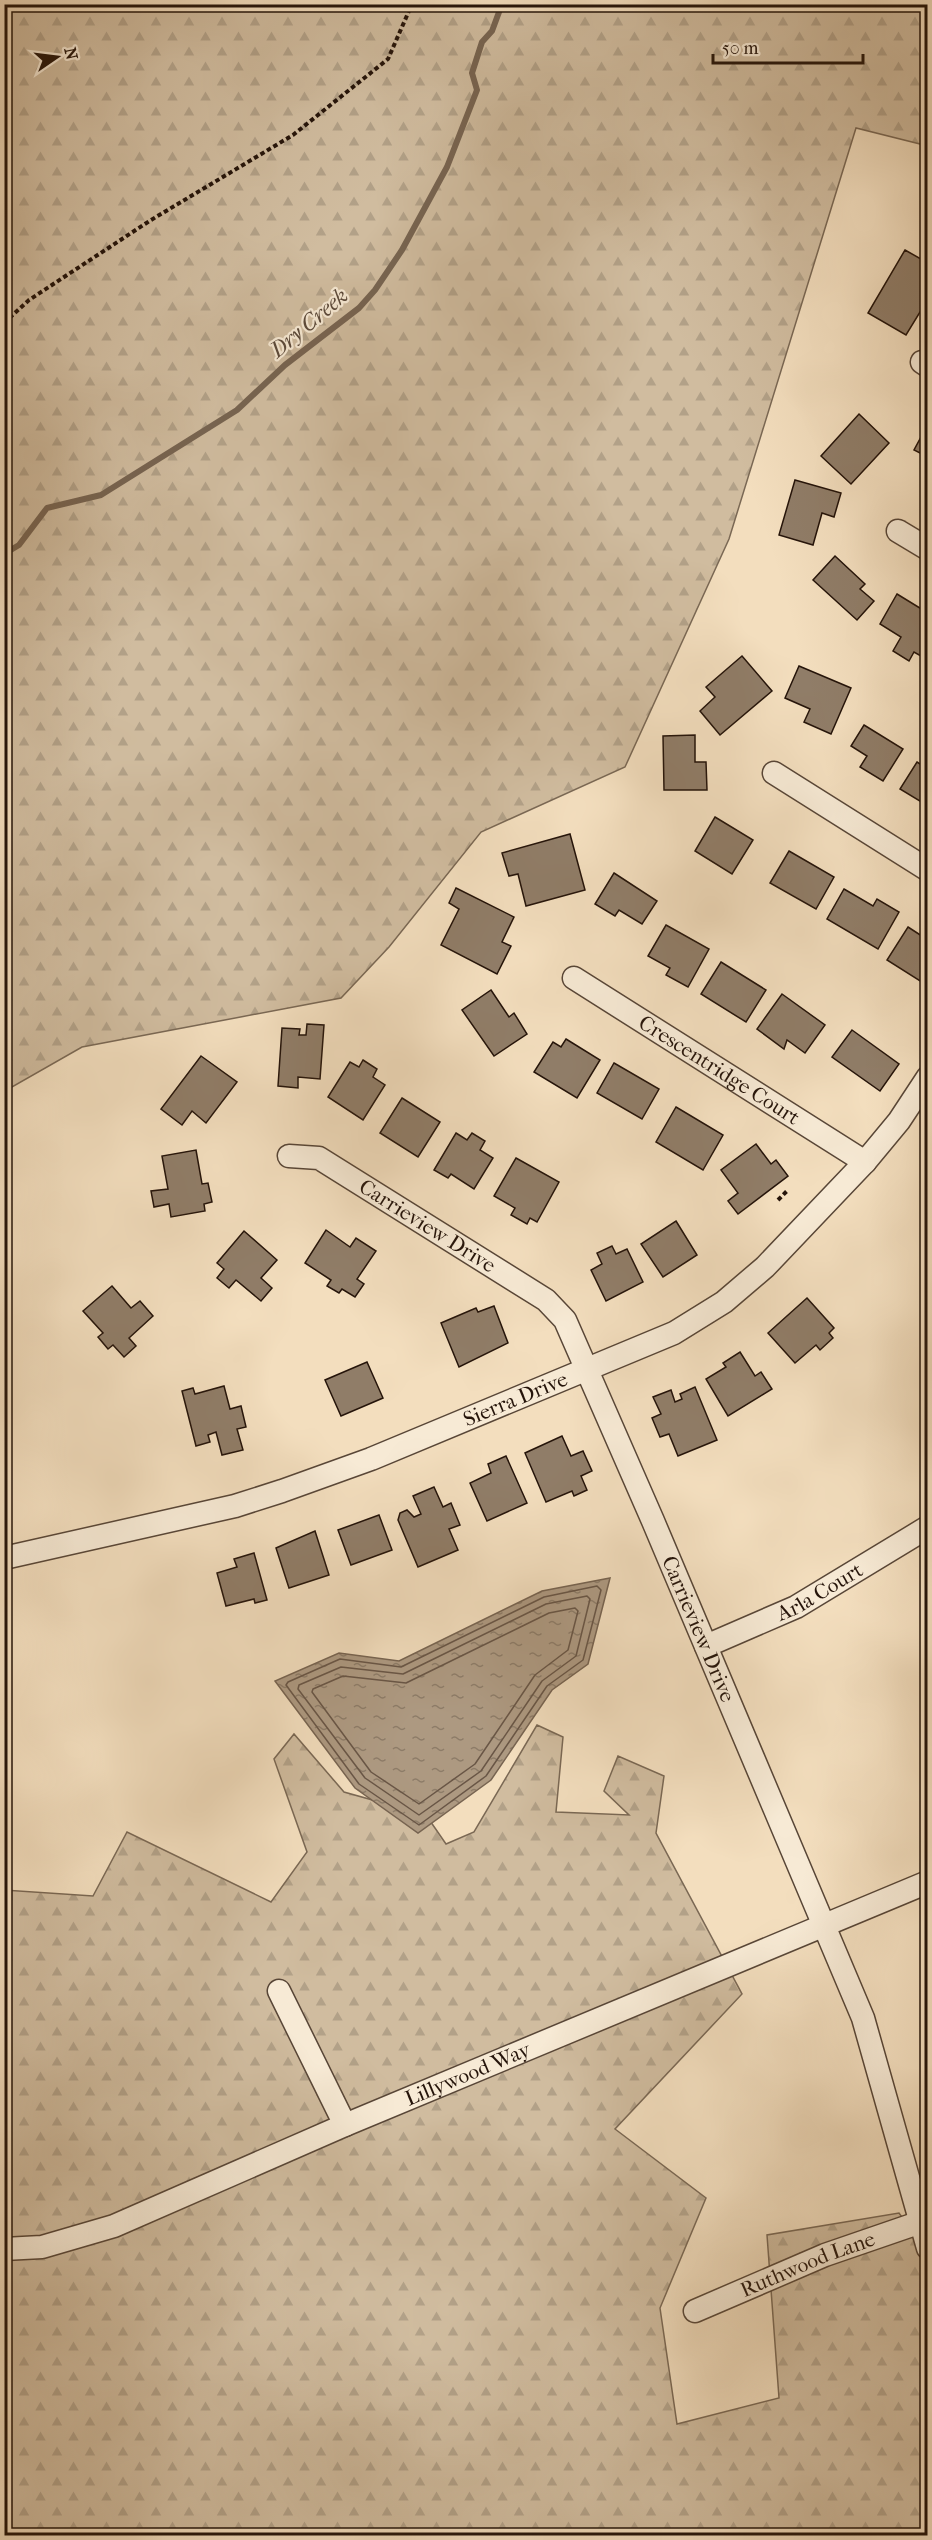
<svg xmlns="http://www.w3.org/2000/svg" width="932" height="2540" font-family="'IM FELL French Canon',serif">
<defs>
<pattern id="forest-firs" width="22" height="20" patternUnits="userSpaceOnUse" patternTransform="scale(1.5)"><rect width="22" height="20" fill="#d0bc9f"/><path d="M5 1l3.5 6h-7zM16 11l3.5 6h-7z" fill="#b2a188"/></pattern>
<pattern id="water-ripples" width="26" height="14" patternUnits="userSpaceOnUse" patternTransform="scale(1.5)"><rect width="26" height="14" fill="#ad9981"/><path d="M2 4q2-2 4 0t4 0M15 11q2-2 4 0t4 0" fill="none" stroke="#8d7c68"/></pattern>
</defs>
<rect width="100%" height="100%" fill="#f3debe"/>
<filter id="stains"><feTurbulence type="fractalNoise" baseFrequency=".00333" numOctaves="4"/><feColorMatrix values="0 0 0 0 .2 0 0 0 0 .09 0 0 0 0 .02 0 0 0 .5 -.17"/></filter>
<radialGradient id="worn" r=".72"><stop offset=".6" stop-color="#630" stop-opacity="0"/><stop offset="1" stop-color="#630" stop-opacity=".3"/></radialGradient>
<g fill="url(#forest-firs)" stroke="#7a6854" stroke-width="1.5">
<path d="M5,4l922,1 1,141 -72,-18 -127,411 -104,228 -144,65 -92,115 -48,51 -259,49 -77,44z"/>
<path d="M537,1725l26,12 -7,75 73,3 -25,-24 14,-35 46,20 -8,57 86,161 -127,135 91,69 -46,110 17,116 102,-26 -12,-163 132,-22 28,38v284h-922l-1,-645 89,6 34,-64 144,70 36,-50 -33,-93 20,-25 50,58 82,23 20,29 28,-12z"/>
</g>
<path fill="url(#water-ripples)" stroke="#776451" stroke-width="1.5" d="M610,1578l-22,86 -36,26 -61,90 -73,53 -63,-45 -80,-107 64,-28 60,8 143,-70z"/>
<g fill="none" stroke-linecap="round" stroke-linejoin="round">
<g stroke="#695646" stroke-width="1.5">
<path d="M597,1586l4,4 -18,70 -36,26 -61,90 -67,49 -60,-41 -73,-99 2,-3 52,-23 61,8 143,-70z"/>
<path d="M587,1596l3,3 -14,57 -34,25 -61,90 -62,44 -54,-37 -67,-89 1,-4 42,-18 62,7 143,-70z"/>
<path d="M575,1608l3,3 -10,39 -33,25 -60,89 -56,40 -48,-32 -59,-80 1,-3 30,-13 63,7 143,-70z"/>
</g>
<path stroke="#776451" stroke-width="6" d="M4,554l15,-9 28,-37 54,-13 136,-85 48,-45 74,-57 16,-18 27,-40 45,-83 30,-77 -5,-17 10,-31 10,-11 10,-27"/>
</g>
<g fill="#907d68" stroke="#25140a" stroke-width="1.5">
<path d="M905,250l23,13v36l-22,36 -38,-22z"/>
<path d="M859,414l30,29 -38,41 -30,-28z"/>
<path d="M928,424v33l-14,-7z"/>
<path d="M795,480l46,13 -7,24 -12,-4 -9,32 -34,-10z"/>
<path d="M835,556l30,28 -5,5 14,12 -17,19 -44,-40z"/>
<path d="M897,594l31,19v47l-14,-8 -5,9 -16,-10 8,-14 -21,-13z"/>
<path d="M742,656l30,35 -52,44 -20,-24 15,-14 -9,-10z"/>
<path d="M799,666l52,22 -20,46 -27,-12 6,-13 -25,-11z"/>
<path d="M864,725l39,24 -20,32 -23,-14 7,-11 -16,-10z"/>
<path d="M695,735v27h11l1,28h-43l-1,-54z"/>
<path d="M917,762l11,7v37l-28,-17z"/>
<path d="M715,817l38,23 -21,34 -37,-23z"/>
<path d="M570,834l15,56 -59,16 -8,-32 -9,2 -7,-23z"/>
<path d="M789,851l45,26 -18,32 -46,-26z"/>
<path d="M614,873l43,28 -15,23 -23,-14 -4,6 -20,-12z"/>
<path d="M456,888l58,29 -12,25 9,4 -14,28 -56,-29 18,-36 -10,-6z"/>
<path d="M844,889l29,17 4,-7 22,13 -21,37 -51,-30z"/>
<path d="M666,925l43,24 -21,38 -22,-12 4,-7 -22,-12z"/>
<path d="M908,927l20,13v46l-41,-26z"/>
<path d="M721,962l45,28 -20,32 -45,-28z"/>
<path d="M491,990l18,27 5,-4 13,21 -33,22 -32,-46z"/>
<path d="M782,994l43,31 -20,28 -18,-13 -3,9 -27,-20z"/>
<path d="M307,1024l17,1 -4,54 -22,-2v11l-20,-2 4,-58 18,1 -1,6h7z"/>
<path d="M852,1030l47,34 -19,27 -48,-34z"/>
<path d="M566,1039l34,21 -23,38 -43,-26 19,-30 8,5z"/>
<path d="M201,1056l36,26 -31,41 -14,-12 -10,14 -21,-16z"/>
<path d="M363,1060l14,9 -4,8 12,8 -22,35 -35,-23 22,-35 9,5z"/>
<path d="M614,1063l45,26 -17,30 -45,-26z"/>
<path d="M402,1098l38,24 -22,35 -38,-24z"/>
<path d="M676,1107l47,28 -20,35 -47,-28z"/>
<path d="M456,1133l11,7 5,-7 13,8 -5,9 13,8 -19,31 -23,-15 -3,4 -14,-8z"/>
<path d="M756,1144l15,20 5,-4 12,16 -50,38 -10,-13 10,-8 -17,-23z"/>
<path d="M196,1150l6,34 6,-1 4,19 -8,2 1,7 -34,6 -2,-13 -15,3 -3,-16 17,-2 -6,-33z"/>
<path d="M516,1158l43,24 -22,40 -7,-4 -3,6 -16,-9 4,-7 -21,-12z"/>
<path d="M676,1221l21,34 -34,22 -22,-33z"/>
<path d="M326,1230l24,17 6,-9 20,13 -19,28 7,5 -9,13 -13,-8 -3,4 -12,-7 4,-6 -26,-17z"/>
<path d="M244,1231l33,29 -16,18 11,10 -11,13 -25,-21 -7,8 -12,-10 7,-9 -7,-6z"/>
<path d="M612,1246l4,8 11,-5 16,33 -37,19 -15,-31 11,-6 -5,-11z"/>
<path d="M112,1286l19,22 9,-7 13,15 -24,22 7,8 -12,11 -11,-12 -5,4 -10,-12 5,-4 -20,-22z"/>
<path d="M807,1298l27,30 -5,5 4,5 -13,12 -4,-5 -21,18 -27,-30z"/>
<path d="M494,1306l14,37 -49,24 -18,-44 35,-15 2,4z"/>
<path d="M740,1352l15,24 6,-4 11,17 -44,27 -22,-37 20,-12 -3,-4z"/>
<path d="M367,1362l16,36 -42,18 -16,-36z"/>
<path d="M224,1386l6,23 11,-3 5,21 -9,2 6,21 -21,5 -6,-23 -8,3 2,7 -14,4 -14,-55 11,-3 2,6z"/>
<path d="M695,1387l22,53 -39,16 -9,-22 -9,3 -8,-19 9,-4 -8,-17 18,-7 4,12 7,-3 -2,-5z"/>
<path d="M562,1436l9,20 12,-5 9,20 -11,5 6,14 -13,6 -2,-5 -26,11 -21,-49z"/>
<path d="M506,1456l21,47 -40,18 -17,-38 21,-10 -3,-9z"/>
<path d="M434,1487l9,20 8,-4 9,22 -11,4 9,21 -40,17 -20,-47 2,-7 7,-3 7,7 7,-3 -8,-18z"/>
<path d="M379,1515l13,35 -41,15 -13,-35z"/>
<path d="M315,1531l14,44 -40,13 -13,-40z"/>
<path d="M254,1553l13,47 -12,3 -1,-4 -28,7 -9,-33 20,-6 -3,-8z"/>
</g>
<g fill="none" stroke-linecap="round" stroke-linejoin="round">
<defs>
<g id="minor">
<path d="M922,362l6,4"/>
<path d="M898,531l30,18"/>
<path d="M774,773l154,97"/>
<path id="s1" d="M574,978l291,184"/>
<path id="s2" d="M289,1156l30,2 227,142 19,20 88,201 210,497 65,230"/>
<path id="s3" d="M4,1558l231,-52 47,-15 89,-32 303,-126 50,-31 41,-35 100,-105 34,-41 29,-44"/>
<path id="s4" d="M706,1646l90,-39 132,-80"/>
<path d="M279,1991l66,134"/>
<path id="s5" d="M4,2249l38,-2 72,-21 231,-101 583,-243"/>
<path id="s6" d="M695,2311l130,-56 96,-33"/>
</g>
</defs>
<use href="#minor" stroke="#584637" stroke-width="25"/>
<g stroke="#25140a" stroke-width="4" stroke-dasharray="4.5 3" stroke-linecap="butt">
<path d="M4,323l25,-23 122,-80 142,-85 95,-76 24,-55"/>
<path d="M778,1200l10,-10"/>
</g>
<use href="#minor" stroke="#f7ead5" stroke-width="22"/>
</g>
<g text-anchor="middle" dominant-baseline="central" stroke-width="4.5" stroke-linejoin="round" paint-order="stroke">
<g font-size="21" fill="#25140a" stroke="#f7ead5">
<text stroke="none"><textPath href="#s1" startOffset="172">Crescentridge Court</textPath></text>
<text stroke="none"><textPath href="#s2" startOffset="158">Carrieview Drive</textPath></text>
<text stroke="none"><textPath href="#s3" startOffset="537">Sierra Drive</textPath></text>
<text stroke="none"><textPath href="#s4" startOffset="126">Arla Court</textPath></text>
<text stroke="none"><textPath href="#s2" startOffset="662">Carrieview Drive</textPath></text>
<text stroke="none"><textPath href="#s5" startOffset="498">Lillywood Way</textPath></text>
<text stroke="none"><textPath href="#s6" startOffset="122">Ruthwood Lane</textPath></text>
</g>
<g font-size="22" font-style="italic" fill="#5b493a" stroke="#f7ead5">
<text transform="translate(309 323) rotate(-40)">Dry Creek</text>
</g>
</g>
<rect width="932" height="2540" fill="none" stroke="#f3debe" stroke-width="24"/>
<rect x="6" y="6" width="920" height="2528" fill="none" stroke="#25140a" stroke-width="3"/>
<rect x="12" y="12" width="908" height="2516" fill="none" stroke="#25140a" stroke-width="1.5"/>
<g transform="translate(57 57) rotate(76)" stroke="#f7ead5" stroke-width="4.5" paint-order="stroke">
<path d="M0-4.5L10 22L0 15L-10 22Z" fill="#25140a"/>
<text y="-9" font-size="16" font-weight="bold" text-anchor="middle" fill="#25140a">N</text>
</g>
<path d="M713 54v9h150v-9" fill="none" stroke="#25140a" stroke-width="3"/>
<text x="722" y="54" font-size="18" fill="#25140a" stroke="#f7ead5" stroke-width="4.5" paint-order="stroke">50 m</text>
<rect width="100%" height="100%" filter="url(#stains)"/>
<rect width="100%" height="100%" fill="url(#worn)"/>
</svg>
